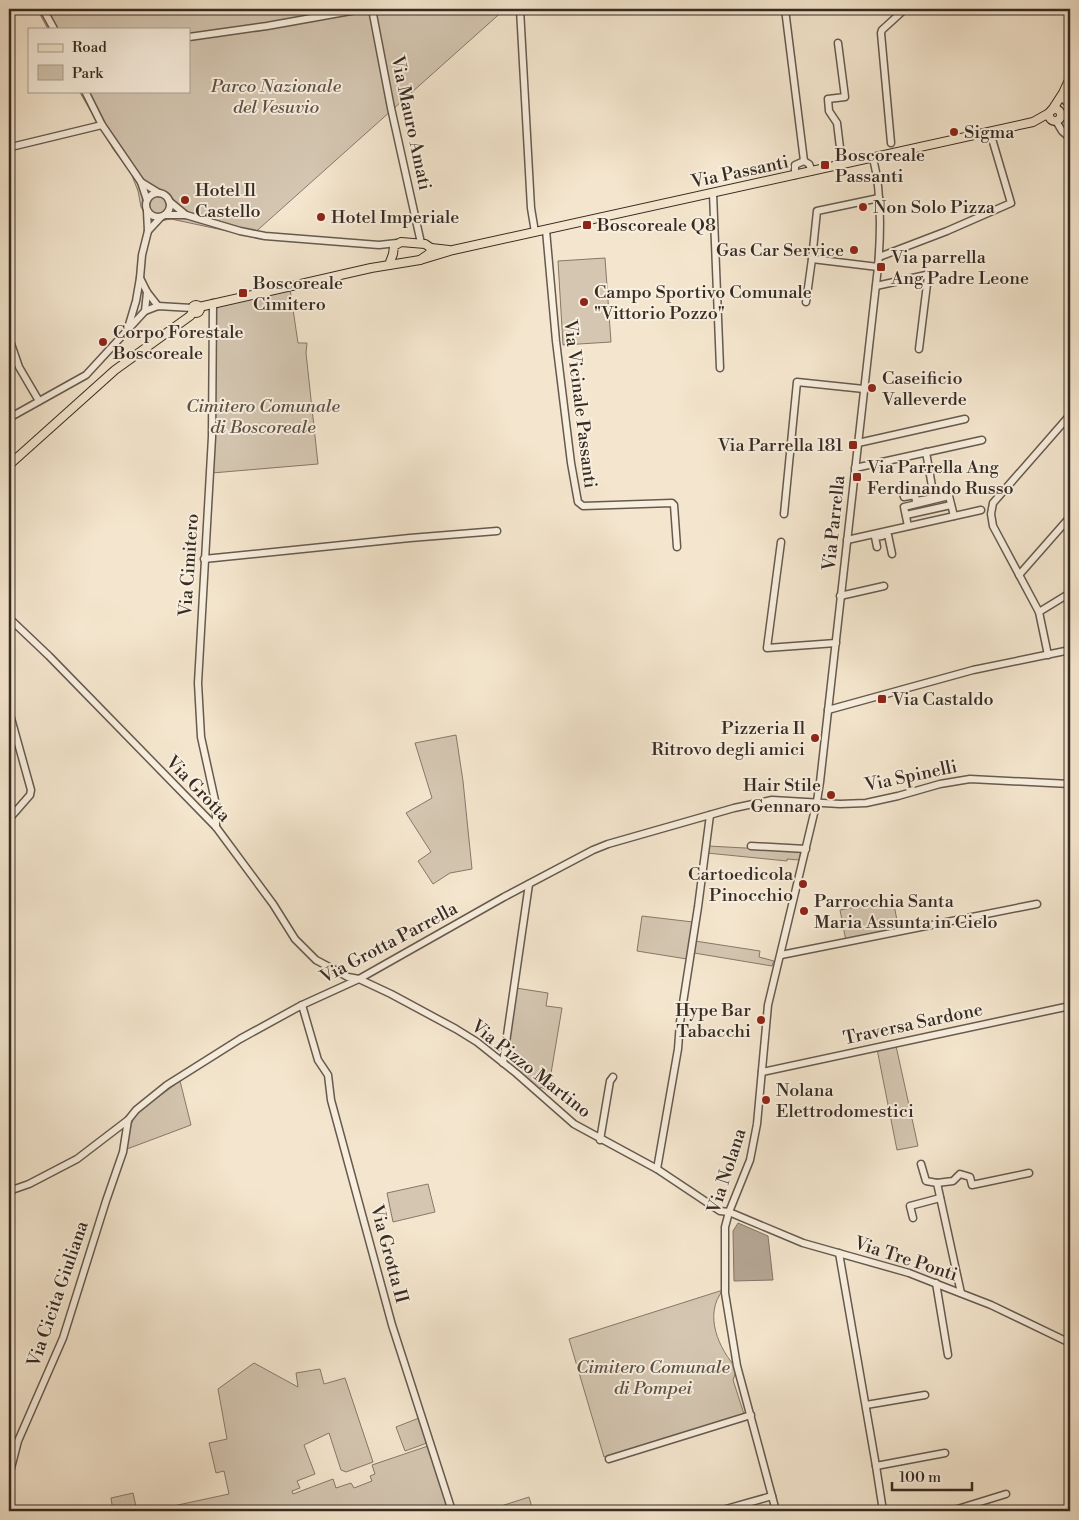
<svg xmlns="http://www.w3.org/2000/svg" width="1079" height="1520" font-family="'Libre Bodoni',serif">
<rect width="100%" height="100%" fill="#f4e6ce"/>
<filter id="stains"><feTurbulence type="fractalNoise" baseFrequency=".004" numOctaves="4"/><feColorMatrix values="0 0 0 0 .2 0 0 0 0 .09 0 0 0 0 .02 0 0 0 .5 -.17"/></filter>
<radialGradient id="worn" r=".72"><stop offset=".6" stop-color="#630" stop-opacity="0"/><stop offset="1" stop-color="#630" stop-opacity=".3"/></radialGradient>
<g fill="#d4c6b1" stroke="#86786a">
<path d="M37,9h468l-254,227 -80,-17 -17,3 -6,-3 -7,-12 -3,-16 -7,-18 -18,-24 -34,-58h110v-62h-141z"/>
<path d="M605,258l6,84 -48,3 -5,-84z"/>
<path d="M290,289l8,54h9l-1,10 12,111 -106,9 2,-167z"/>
<path d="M456,735l7,46 9,88 -22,4 -17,11 -15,-23 13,-9 -25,-39 26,-15 -17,-55z"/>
<path d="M708,846l93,5 -2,9 -12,-1v2l-80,-8z"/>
<path d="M893,900l6,30 -53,11 -6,-31z"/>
<path d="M642,916l51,6 -6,37 -50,-8z"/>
<path d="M695,941l65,10 -1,6 15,4 -2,5 -78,-13z"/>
<path d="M516,988l32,5 -2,13 16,2 -14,83 -7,-4 -2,4 -33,-30z"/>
<path d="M896,1046l22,100 -21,4 -20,-101z"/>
<path d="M180,1081l11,44 -64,24 2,-18 6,-17z"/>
<path d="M428,1184l7,28 -42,10 -6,-29z"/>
<path d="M723,1290c-20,25 -4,59 14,79l-4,11 11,34 -140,43 -35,-118z"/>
<path d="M254,1363l44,24 -2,-14 24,-4 4,15 21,-6 28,84 -27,10 -5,-2 -12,-37 -25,12 11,29 -18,7 3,7 -8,3 1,3 40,-15 3,9 15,-5 3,5 18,-7 -2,-5 5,-2 -3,-9 56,-19 21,63 -5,2h-62l-3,-6 -17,6h-212l79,-17 -5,-23 -8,2 -7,-30 18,-4 -9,-50z"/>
<path d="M419,1418l8,25 -22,8 -9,-24z"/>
<path d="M133,1493l4,18h-24l-2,-13z"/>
<path d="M529,1497l4,14h-37l-1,-3z"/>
</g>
<path fill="#b4a694" stroke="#827567" d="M738,1223l30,13 5,44 -39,1 -1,-50z"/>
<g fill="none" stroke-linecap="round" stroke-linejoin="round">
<defs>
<g id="minor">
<path d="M43,9l11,20"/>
<path d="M372,9l19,99 30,135"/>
<path d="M520,9l11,199 4,24"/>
<path d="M785,9l19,152 5,3 3,7"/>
<path d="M189,37l78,-11 95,-17"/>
<path d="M838,43l7,54 -17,2 1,12 8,12 5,41"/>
<path d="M85,91l17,34 39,57 6,18"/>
<path d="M1062,98l8,7"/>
<path d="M1056,121l6,10 8,7"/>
<path d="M891,143l-10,-110 1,-3 23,-21"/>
<path d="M11,147l91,-22"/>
<path d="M795,175v-10l9,-4"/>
<path d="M141,182l18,11"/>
<path d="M713,193l7,175"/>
<circle cx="158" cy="205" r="12"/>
<path d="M169,201l17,14"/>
<path d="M165,215h21l54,16 25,5 114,9 18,-2"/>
<path d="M546,230l10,111 15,122 7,39 5,4 89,-3 2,2 3,42"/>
<path d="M148,231l13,-14"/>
<path d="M879,257l68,-26 64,-28 -21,-71"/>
<path d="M878,267l-66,-8 5,-48 62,-13"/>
<path d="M140,278l7,14 11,14"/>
<path d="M876,286l50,-11 2,1 -9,73"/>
<path d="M806,302l6,-43"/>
<path d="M213,303l-1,134 -14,246 3,54 15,68v22"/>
<path d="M145,311l13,-5 34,2"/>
<path d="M128,328l8,-27 4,-23 2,-23 6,-24 -1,-20"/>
<path d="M9,338l10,29 20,34"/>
<path d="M9,418l77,-43 59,-64 2,-19"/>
<path d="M858,443l107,-24"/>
<path d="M855,468l127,-28"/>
<path d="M903,493l1,4 11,-2 1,6 18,-3 -8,-46"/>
<path d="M784,514l13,-132 67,7"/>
<path d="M906,515l45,-10"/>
<path d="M908,526l-4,-19 45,-11 5,20"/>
<path d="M885,535h3l4,19"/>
<path d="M847,540l134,-30"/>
<path d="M781,542l-14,106 69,-5"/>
<path d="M877,547l-2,-10 7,-1"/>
<path d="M204,559l206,-21 87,-7"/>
<path d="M1019,575l51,-58"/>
<path d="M840,596l44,-10"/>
<path d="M1039,612l31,-19"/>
<path d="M9,618l40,38 167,171 57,77 22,35 21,21 32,17 11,2 32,15 65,35 21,13 39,31 58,51 83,45 63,42 9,1 74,31 106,30 33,13 49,19 79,38"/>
<path d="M1048,655l-9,-43 -46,-86 -2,-12 2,-11 77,-88"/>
<path d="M828,710l145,-40 97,-20"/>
<path d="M9,711l22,79 -1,5 -21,24"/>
<path d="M751,846l55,3"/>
<path d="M781,955l256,-51"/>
<path d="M302,1005l16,55 10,15 3,25 61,225 60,186"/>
<path d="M503,1063l26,-179"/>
<path d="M762,1072l308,-66"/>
<path d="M600,1140l10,-59 3,-4"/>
<path d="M921,1164l5,17 11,2 24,110"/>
<path d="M657,1169l21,-120 2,-27 18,-115 12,-92"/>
<path d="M937,1183l16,-2 7,-7 10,3 2,8 57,-12"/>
<path d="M9,1191l20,-7 48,-25 51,-39 8,-10 31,-25 73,-46 62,-34 57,-26 145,-82 89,-47 15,-6 126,-36 38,-8 68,4 26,-1 32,-7 42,-12 30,-5 100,5"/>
<path d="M913,1218l-3,-12 30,-8"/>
<path d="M839,1253l37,213"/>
<path d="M936,1283l12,72"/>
<path d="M866,1405l59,-10"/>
<path d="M9,1440l7,6"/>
<path d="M609,1459l142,-44"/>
<path d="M9,1476l9,-35 45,-103 43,-137 17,-49 5,-32"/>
<path d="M719,1511l53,-15"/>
<path d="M776,1511l-39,-145 -12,-73v-66l4,-15 21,-52 7,-36 11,-119 49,-204 3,-19 58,-515c3,-36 4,-74 -5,-109"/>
<path d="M883,1511l-7,-45 69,-13"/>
<path d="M951,1511l55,-17"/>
</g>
<g id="major">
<circle cx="1055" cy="115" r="6"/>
<path d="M1052,110l11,-17 7,-15"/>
<path d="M420,260l33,-10 580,-128 16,-9"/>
<path d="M389,265l4,-11 1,-8 7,-4 24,2 6,4 18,2"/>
<circle cx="196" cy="309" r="4"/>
<path d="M199,307l172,-39 49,-8 10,-7 1,-5"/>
<path d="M9,465l106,-95 75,-54 3,-4"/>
</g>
</defs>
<use href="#minor" stroke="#665a4e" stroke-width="9"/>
<use href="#major" stroke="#372b23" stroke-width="10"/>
<use href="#minor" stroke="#f8efdf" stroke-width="6"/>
<use href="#major" stroke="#f4e6ce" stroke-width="8"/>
</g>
<g fill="#8f2418" stroke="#f8efdf" stroke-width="2">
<circle cx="954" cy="132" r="5"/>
<rect x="820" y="160" width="10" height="10" rx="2.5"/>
<circle cx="185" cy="200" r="5"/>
<circle cx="863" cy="207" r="5"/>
<circle cx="321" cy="217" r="5"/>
<rect x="582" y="220" width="10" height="10" rx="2.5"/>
<circle cx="854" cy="250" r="5"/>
<rect x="876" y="262" width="10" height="10" rx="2.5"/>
<rect x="238" y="288" width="10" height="10" rx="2.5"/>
<circle cx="584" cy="302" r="5"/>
<circle cx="103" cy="342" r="5"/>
<circle cx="872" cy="388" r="5"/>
<rect x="848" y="440" width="10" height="10" rx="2.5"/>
<rect x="852" y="472" width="10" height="10" rx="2.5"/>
<rect x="877" y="694" width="10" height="10" rx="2.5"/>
<circle cx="815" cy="738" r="5"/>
<circle cx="831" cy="795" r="5"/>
<circle cx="803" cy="884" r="5"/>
<circle cx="804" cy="911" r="5"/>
<circle cx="761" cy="1020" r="5"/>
<circle cx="766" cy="1100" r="5"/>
</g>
<g text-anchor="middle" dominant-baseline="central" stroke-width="4" stroke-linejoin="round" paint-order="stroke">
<g font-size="18" font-style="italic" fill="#5e5246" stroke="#f8efdf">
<text x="276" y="86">Parco Nazionale<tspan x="276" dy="21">del Vesuvio</tspan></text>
<text x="263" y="406">Cimitero Comunale<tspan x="263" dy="21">di Boscoreale</tspan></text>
<text x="653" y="1367">Cimitero Comunale<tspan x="653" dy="21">di Pompei</tspan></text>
</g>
<g font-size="18" fill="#372b23" stroke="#f8efdf">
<text transform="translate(411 123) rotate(78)">Via Mauro Amati</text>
<text transform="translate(740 172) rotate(-12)">Via Passanti</text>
<text transform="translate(580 404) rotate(83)">Via Vicinale Passanti</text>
<text transform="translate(834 523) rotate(-84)">Via Parrella</text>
<text transform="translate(189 565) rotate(-86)">Via Cimitero</text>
<text transform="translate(911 776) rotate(-12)">Via Spinelli</text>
<text transform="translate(198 789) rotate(46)">Via Grotta</text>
<text transform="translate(389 943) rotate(-28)">Via Grotta Parrella</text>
<text transform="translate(913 1024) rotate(-12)">Traversa Sardone</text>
<text transform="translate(531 1069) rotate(38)">Via Pizzo Martino</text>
<text transform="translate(727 1171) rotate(-72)">Via Nolana</text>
<text transform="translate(389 1254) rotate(75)">Via Grotta II</text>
<text transform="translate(906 1259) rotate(18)">Via Tre Ponti</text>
<text transform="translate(58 1294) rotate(-71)">Via Cicita Giuliana</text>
</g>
<g font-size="18" fill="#372b23" stroke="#f8efdf" text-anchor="start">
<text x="964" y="132">Sigma</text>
<text x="835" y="155">Boscoreale<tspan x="835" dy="21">Passanti</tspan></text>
<text x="195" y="190">Hotel Il<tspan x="195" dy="21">Castello</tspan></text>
<text x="873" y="207">Non Solo Pizza</text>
<text x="331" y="217">Hotel Imperiale</text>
<text x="597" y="225">Boscoreale Q8</text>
<text x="844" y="250" text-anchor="end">Gas Car Service</text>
<text x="891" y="257">Via parrella<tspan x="891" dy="21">Ang Padre Leone</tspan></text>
<text x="253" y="283">Boscoreale<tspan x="253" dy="21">Cimitero</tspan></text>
<text x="594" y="292">Campo Sportivo Comunale<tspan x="594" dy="21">"Vittorio Pozzo"</tspan></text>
<text x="113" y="332">Corpo Forestale<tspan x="113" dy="21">Boscoreale</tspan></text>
<text x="882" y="378">Caseificio<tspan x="882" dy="21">Valleverde</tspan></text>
<text x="843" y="445" text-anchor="end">Via Parrella 181</text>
<text x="867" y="467">Via Parrella Ang<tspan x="867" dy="21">Ferdinando Russo</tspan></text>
<text x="892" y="699">Via Castaldo</text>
<text x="805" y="728" text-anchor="end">Pizzeria Il<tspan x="805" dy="21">Ritrovo degli amici</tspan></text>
<text x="821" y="785" text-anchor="end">Hair Stile<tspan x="821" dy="21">Gennaro</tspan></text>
<text x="793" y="874" text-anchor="end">Cartoedicola<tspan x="793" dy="21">Pinocchio</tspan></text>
<text x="814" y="901">Parrocchia Santa<tspan x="814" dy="21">Maria Assunta in Cielo</tspan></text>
<text x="751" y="1010" text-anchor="end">Hype Bar<tspan x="751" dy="21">Tabacchi</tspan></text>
<text x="776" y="1090">Nolana<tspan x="776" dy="21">Elettrodomestici</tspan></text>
</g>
</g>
<rect width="1079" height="1520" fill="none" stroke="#f4e6ce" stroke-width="30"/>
<rect x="10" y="10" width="1059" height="1500" fill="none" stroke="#372b23" stroke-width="2.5"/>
<rect x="15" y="15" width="1049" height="1490" fill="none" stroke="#372b23"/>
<rect x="28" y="28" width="162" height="65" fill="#f8efdf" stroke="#aba194"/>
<rect x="38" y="44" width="25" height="8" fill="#f4e6ce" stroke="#aba194"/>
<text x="72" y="52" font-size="15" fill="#372b23">Road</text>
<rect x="38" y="65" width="25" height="15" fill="#d4c6b1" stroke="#aba194"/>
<text x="72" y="78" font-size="15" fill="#372b23">Park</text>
<path d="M892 1482v8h80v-8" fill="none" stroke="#372b23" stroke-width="2.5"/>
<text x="899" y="1482" font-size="15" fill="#372b23" stroke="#f8efdf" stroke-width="4" paint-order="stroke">100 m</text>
<rect width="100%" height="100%" filter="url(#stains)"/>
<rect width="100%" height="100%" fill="url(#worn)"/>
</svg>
